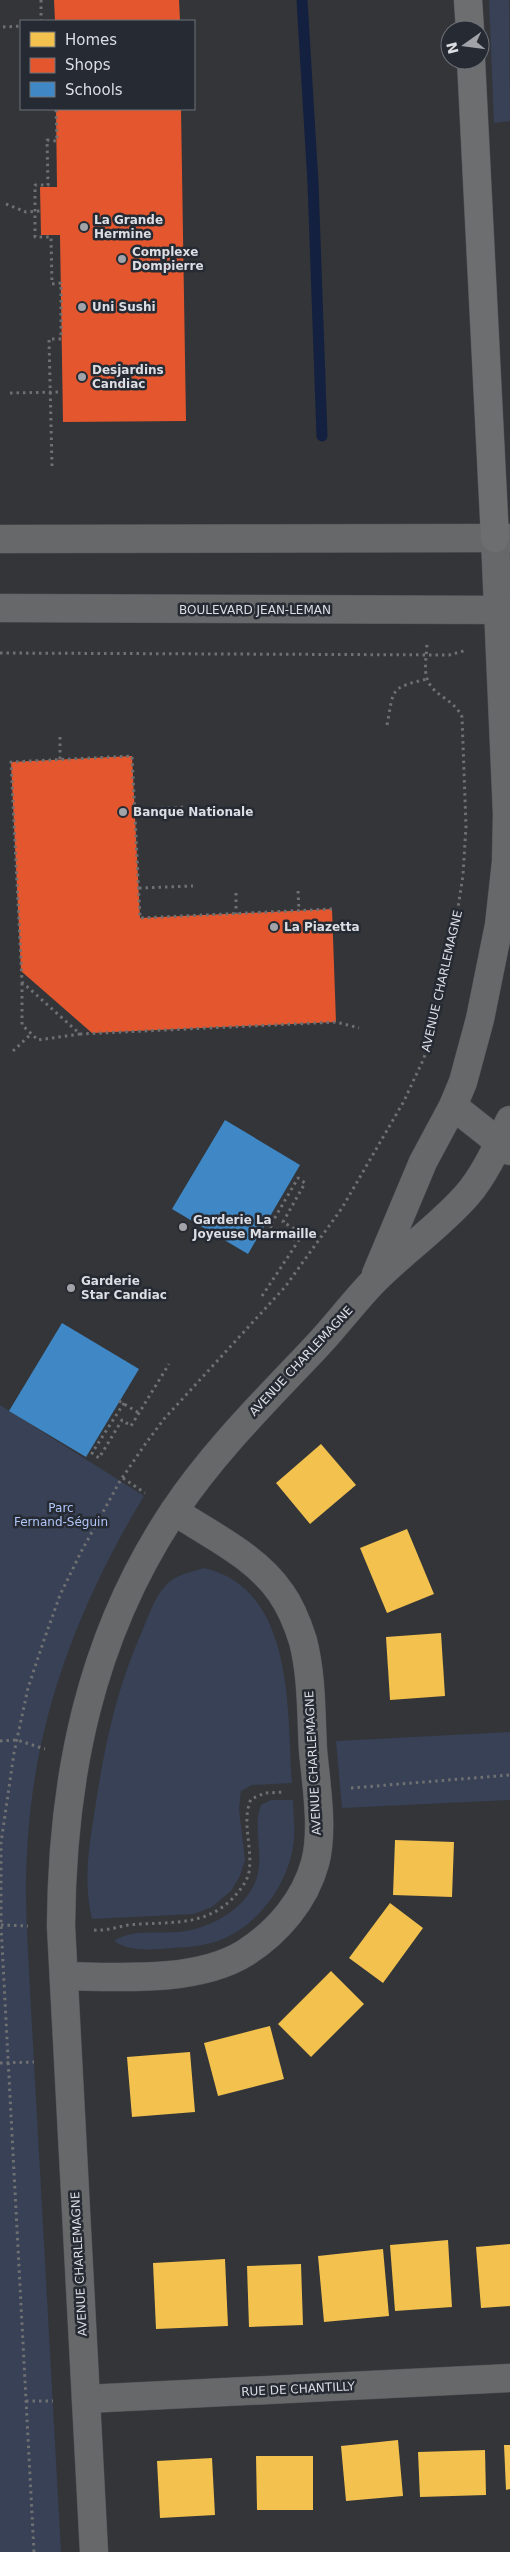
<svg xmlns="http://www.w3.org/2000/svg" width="510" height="2552" font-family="'DejaVu Sans',sans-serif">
<rect width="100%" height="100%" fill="#333539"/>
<g fill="#384155">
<path d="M489,0h20l1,121 -16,2z"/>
<path d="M0,1405l144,91c-67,111 -111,227 -117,357 -3,46 1,92 3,137l31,562h-61z"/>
<path d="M204,1568c91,21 83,142 88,215l-40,2 -11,6 -2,18 6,51 -5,16 -9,15 -19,16 -18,7 -102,5c-9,-37 -3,-73 3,-110 9,-62 22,-122 48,-180 6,-15 12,-32 23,-44 9,-10 25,-13 38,-17z"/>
<path d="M510,1732v68l-168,8 -6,-67z"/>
<path d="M271,1800h22c0,13 2,26 1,38 -3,43 -35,88 -76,103 -15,5 -30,6 -45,7 -20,1 -41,5 -59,-7 18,-12 41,-7 63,-9 31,-2 68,-22 79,-52 9,-25 -4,-52 5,-75z"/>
</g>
<g fill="#f2c14e">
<path d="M321,1444l35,41 -46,39 -34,-41z"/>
<path d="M407,1529l27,65 -47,19 -27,-65z"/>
<path d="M441,1633l4,63 -55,4 -4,-63z"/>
<path d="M395,1840l59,2 -2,55 -59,-2z"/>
<path d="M390,1903l33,25 -40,55 -34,-25z"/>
<path d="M331,1971l33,33 -53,53 -33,-33z"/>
<path d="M270,2026l14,53 -66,17 -14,-53z"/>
<path d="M190,2052l5,60 -63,5 -5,-60z"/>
<path d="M448,2240l4,67 -57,4 -5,-66z"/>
<path d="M510,2244v62l-29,2 -5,-61z"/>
<path d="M383,2249l6,67 -65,6 -6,-66z"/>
<path d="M225,2259l3,67 -72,3 -3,-66z"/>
<path d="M301,2264l2,61 -54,2 -2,-61z"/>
<path d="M398,2440l5,56 -57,5 -5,-55z"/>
<path d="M504,2445h6v44l-4,1z"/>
<path d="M485,2450l1,45 -66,2 -2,-45z"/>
<path d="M256,2456h57v54h-56z"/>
<path d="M212,2458l3,57 -55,3 -3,-57z"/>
</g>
<g fill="#e4572e">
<path d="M54,0h125l1,21h-125z"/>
<path d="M56,109h125l5,312 -123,1 -3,-187h-19l-1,-48h17z"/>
<path d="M132,756l8,162 192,-9 4,113 -244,11 -71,-62 -10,-209z"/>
</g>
<g fill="#3f88c5">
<path d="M225,1120l75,45 -52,89 -76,-45z"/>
<path d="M62,1323l77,46 -53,88 -77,-46z"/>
</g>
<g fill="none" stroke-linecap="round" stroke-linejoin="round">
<path stroke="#14203f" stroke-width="11" d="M302,0l11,183 9,253"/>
<defs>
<g id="minor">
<path d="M453,1106l57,45"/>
<path d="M376,1274l47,-112 30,-56 10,-24 17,-63 19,-94 7,-63 1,-48 -12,-276"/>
<path d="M64,1976c54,1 133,7 181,-23 33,-21 60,-53 70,-90 9,-33 1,-79 -2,-113 -2,-36 -1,-74 -10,-109 -5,-16 -12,-34 -22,-48 -25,-37 -71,-58 -107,-82"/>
<path d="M86,2399l424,-21"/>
<path d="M94,2552l-33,-626c1,-149 29,-289 113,-415 40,-60 92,-111 141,-163 20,-21 37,-44 57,-65 30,-31 67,-56 95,-88 17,-19 32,-52 43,-75"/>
</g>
<g id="tertiary">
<path d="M0,539l510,-1"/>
<path d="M0,608l510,2"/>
</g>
<g id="motorway">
<path d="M468,0l2,30"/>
<path d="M471,60l24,478"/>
</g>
</defs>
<use href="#minor" stroke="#525357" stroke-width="29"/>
<use href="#tertiary" stroke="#525357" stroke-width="29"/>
<use href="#motorway" stroke="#525357" stroke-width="29"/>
<g stroke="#6f7072" stroke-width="3" stroke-dasharray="2.5 4" stroke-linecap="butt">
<path d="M41,0v21"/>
<path d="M3,27l18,-1"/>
<path d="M6,204l20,8 15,-1"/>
<path d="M10,393l52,-1"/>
<path d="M52,466l-3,-127h12v-56l-9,1 -1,-47h-16v-52h13l-1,-45 10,1 -1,-32"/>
<path d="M0,653l449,2 18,-5"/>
<path d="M387,725c7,-36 2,-37 40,-46"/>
<path d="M60,759v-23"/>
<path d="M135,809l54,-2"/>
<path d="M139,888l54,-2"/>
<path d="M298,891l1,19"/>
<path d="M236,893v21"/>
<path d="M332,909l-192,9 -8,-162 -121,6 11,220 58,52 256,-12 23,6"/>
<path d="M22,983v42l16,15 42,-6"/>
<path d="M13,1051l18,-17"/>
<path d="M270,1226l27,15"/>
<path d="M262,1296l41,-62 -20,-12 22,-39 -7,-5 -28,48 -5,-2"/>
<path d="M119,1401l20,12"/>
<path d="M124,1403l-32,50 7,5 23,-38 9,6 38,-62"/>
<path d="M123,1478l22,15"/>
<path d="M0,1741l17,-1 28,9"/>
<path d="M351,1788l159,-13"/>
<path d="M1,1925l27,1"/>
<path d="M94,1930c12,1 23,-3 34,-5 39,-4 76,3 105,-27 7,-8 14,-16 16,-26 4,-25 -8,-50 2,-73l14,-6 20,-1"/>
<path d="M0,2063l34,-1"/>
<path d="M26,2401h27"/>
<path d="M34,2552l-33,-627v-82l13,-90 14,-65 16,-48 16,-45 21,-43 39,-71 26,-38 18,-24 121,-132 57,-79 62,-107 20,-43 11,-36 18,-81 10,-66 3,-49 -4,-109c-8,-18 -28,-21 -34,-36 -5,-10 -1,-28 -1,-39"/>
</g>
<use href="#minor" stroke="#676869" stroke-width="28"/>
<use href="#tertiary" stroke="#676869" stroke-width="28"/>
<use href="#motorway" stroke="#6d6e70" stroke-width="28"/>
</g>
<g fill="#a1a3a8" stroke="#262a32" stroke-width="2">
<circle cx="84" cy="227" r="5"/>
<circle cx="122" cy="259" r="5"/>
<circle cx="82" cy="307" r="5"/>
<circle cx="82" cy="377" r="5"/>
<circle cx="123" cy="812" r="5"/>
<circle cx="274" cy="927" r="5"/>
<circle cx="183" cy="1227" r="5"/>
<circle cx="71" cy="1288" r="5"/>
</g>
<g text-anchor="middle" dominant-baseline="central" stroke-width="5" stroke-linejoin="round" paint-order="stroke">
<g font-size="12" font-weight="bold" fill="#dcdee4" stroke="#262a32" text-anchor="start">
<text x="94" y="220">La Grande<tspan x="94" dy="14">Hermine</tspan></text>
<text x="132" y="252">Complexe<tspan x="132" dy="14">Dompierre</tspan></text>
<text x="92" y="307">Uni Sushi</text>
<text x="92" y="370">Desjardins<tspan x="92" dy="14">Candiac</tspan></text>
<text x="133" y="812">Banque Nationale</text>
<text x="284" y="927">La Piazetta</text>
<text x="193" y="1220">Garderie La<tspan x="193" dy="14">Joyeuse Marmaille</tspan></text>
<text x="81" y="1281">Garderie<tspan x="81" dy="14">Star Candiac</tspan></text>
</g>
<g font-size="12" fill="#dcdee4" stroke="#262a32">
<text x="255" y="610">BOULEVARD JEAN-LEMAN</text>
<text transform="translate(442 981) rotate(-77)">AVENUE CHARLEMAGNE</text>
<text transform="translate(301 1361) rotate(-47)">AVENUE CHARLEMAGNE</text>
<text transform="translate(313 1763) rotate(-93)">AVENUE CHARLEMAGNE</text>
<text transform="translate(79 2264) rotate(-93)">AVENUE CHARLEMAGNE</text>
<text transform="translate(298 2389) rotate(-3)">RUE DE CHANTILLY</text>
</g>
<g font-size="12" fill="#b0c6fa" stroke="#262a32">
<text x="61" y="1508">Parc<tspan x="61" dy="14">Fernand-Séguin</tspan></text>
</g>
</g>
<rect x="20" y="20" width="175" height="90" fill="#262a32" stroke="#6f7279"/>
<rect x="30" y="32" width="25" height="15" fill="#f2c14e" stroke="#6f7279"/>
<text x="65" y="45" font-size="15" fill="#dcdee4">Homes</text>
<rect x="30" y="58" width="25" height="15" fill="#e4572e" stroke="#6f7279"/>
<text x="65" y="70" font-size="15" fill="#dcdee4">Shops</text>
<rect x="30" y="82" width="25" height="15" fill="#3f88c5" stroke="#6f7279"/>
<text x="65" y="95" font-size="15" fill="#dcdee4">Schools</text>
<g transform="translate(465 45) rotate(256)"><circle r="24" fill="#262a32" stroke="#6f7279"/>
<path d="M0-4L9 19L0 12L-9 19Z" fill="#a1a3a8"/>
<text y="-8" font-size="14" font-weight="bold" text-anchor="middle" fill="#dcdee4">N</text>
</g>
</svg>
